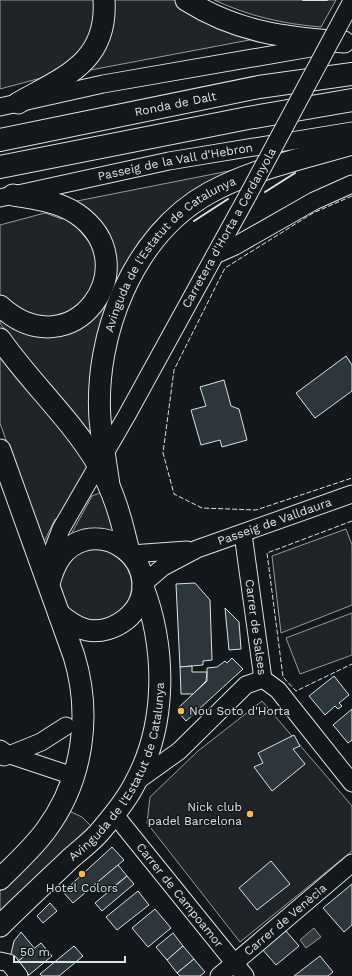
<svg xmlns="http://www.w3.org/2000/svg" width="352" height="976" font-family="'Work Sans',sans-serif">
<rect width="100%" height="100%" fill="#14181c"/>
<g fill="#202428" stroke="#939e99">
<path d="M0,0h99l-10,50 -44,27 -45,12z"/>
<path d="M108,0h70l82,38 -180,34z"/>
<path d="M214,0h122l-15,27c-38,-3 -72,-11 -107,-27z"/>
<path d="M244,168l-102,81 -49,182h-7l-76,-94 -10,-14v-12l47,20 64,-50 -39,-79z"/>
<path d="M64,212l37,44 -15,50 -46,15 -40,-23v-73l45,-12 17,6z"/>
<path d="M0,351l88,114 -28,56 -5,-2 -10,21 -4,1 -41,-118z"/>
<path d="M102,492l15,43 -48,3 23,-42z"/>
<path d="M346,529l6,16v60l-71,28 -9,-77z"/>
<path d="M86,549c5,0 11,-1 16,0 45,9 37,74 -10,71 -8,0 -19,-4 -24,-11 -5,-6 -7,-19 -9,-26l12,-25z"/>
<path d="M352,613v42l-52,19 -14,-36z"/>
<path d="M262,701l90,105v45l-112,91 -93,-119 3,-26 48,-46z"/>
<path d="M67,810l15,7 10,10 -92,88v-24l48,-49z"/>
</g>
<path fill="#363b3e" stroke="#939e99" d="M314,928l7,9 -15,11 -6,-8z"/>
<g fill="#2c363c" stroke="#d8e6dc">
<path d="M346,356l6,9v26l-37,27 -19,-25z"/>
<path d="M224,380l7,26 8,3 8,31 -25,7 -2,-7 -19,5 -10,-35 15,-4 -6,-19z"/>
<path d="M195,583l15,17 2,60 -9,1v4l-23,2 -4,-83z"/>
<path d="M225,608l14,14 2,27 -12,1z"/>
<path d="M232,658l11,11 -57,52 -8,-9v-4l29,-27v-13l10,-1 8,-6 2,2z"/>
<path d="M192,666v6h15l-1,9 -13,13h-12l-1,-27z"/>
<path d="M334,676l15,19 -10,8 3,3 -4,3 -3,-3 -10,9 -16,-19z"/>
<path d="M352,709v31l-4,3 -15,-18z"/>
<path d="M294,735l6,11 -7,3 12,15 -33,27 -18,-24 9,-4 -5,-10z"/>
<path d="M112,847l12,13 -51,43 -10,-11z"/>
<path d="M271,861l19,23 -33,26 -18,-22z"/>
<path d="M118,865l9,11 -19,15 -3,-4 -5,4 -6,-6z"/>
<path d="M127,876l7,8 -32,27 -7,-8z"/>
<path d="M352,884v41l-8,7 -21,-24z"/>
<path d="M138,891l11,14 -32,25 -11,-13z"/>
<path d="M50,903l7,8 -14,12 -6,-7z"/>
<path d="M155,909l16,19 -23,19 -16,-19z"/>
<path d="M286,931l13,15 -23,19 -14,-16z"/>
<path d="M21,932l14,17 -18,13 -6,-8 3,-13z"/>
<path d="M173,933l10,13 -16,14 -11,-13z"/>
<path d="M41,943l11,13 -23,19 -12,-13z"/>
<path d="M74,946l9,10 -24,20h-17l-2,-2z"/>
<path d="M183,946l11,13 -17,14 -10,-13z"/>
<path d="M320,956l13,16 -5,4h-34z"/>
<path d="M194,959l11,13 -5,4h-20l-3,-3z"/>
</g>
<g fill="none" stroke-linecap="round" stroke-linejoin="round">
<defs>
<g id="minor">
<path d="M0,107l103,-23 225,-39"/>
<path id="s1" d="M0,198l169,-37 183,-30"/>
<path d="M215,255l20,-9 79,-45 38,-17"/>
<path id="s2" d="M243,534l20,145 15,11 74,93"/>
<path d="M131,554l56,-4"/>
<path d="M50,572l3,-22 8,-21 66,-114 121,-220"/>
<path id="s3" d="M143,584l20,-17 34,-18 155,-55"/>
<path d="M0,749l7,5 66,22"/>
<path d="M4,757l37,-15 25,-16"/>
<path d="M137,781l42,-30 67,-66 17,-6"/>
<path id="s4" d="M113,816l6,4 126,156"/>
<path d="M0,961l9,2 10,13"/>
<path id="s5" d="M219,976l133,-113"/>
</g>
<g id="major">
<path d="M186,0c50,32 100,38 158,42"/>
<path d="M18,103c46,-26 90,-41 86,-103"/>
<path d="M0,306c72,66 150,-41 77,-92 -17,-12 -44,-16 -64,-19"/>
<path d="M0,339c30,43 70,79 97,124 17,27 25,59 32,89"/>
<path d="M0,450l74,206c18,59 9,124 -28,174 -13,18 -30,33 -46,49"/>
<path id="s6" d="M109,485c-3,-21 -7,-44 -9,-66 -6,-84 33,-184 109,-226 44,-24 95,-35 143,-49"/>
<path d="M49,584c5,-20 14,-38 36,-44 28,-6 56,14 58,43 2,29 -29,52 -56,47 -11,-2 -20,-9 -28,-16"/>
<path id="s7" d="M0,926c23,-23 47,-45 70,-67 11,-10 24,-19 33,-31 12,-14 25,-30 33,-47 31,-58 30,-133 7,-194"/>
</g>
<g id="highway">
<path id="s8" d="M0,140l259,-53 93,-13"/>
<path d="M0,167l248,-49 104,-18"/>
</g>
</defs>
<use href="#minor" stroke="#d8e6dc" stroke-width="19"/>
<use href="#major" stroke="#d8e6dc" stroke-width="23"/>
<use href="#highway" stroke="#d8e6dc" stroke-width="24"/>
<use href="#minor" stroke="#14181c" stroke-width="17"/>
<use href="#major" stroke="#14181c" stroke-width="21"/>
<use href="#highway" stroke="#14181c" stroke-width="22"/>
<defs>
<path id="minor-bridge" d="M248,195l104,-194"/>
</defs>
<use href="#minor-bridge" stroke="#d8e6dc" stroke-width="19" stroke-linecap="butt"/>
<use href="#minor-bridge" stroke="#14181c" stroke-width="17"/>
<g stroke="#d8e6dc" stroke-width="1" stroke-dasharray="5 2" stroke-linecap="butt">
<path d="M352,196l-39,17 -88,55 -51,102 -11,83 11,41 28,14 54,2 96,-32"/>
<path d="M352,521l-85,32 16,124 13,14 56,-27"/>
</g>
<g stroke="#d8e6dc" stroke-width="2">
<path d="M303,0h24"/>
<path d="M265,192l30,-19"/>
<path d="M194,221l34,-22"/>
</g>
</g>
<g fill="#ffb74d" stroke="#14181c" stroke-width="1.5">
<circle cx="181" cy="711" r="4"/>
<circle cx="250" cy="814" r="4"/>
<circle cx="82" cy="874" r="4"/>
</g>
<g text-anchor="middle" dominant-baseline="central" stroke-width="3" stroke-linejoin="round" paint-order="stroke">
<g font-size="12" fill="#d8e6dc" stroke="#14181c">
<text stroke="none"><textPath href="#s8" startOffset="179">Ronda de Dalt</textPath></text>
<text stroke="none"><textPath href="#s1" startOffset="179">Passeig de la Vall d'Hebron</textPath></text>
<text transform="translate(229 228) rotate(-61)">Carretera d'Horta a Cerdanyola</text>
<text stroke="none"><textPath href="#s6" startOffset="257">Avinguda de l'Estatut de Catalunya</textPath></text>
<text stroke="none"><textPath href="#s3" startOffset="147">Passeig de Valldaura</textPath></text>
<text stroke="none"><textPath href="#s2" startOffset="94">Carrer de Salses</textPath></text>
<text stroke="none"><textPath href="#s7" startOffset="200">Avinguda de l'Estatut de Catalunya</textPath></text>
<text stroke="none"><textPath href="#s4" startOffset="104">Carrer de Campoamor</textPath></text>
<text stroke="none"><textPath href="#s5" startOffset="87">Carrer de Venècia</textPath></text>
</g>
<g font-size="12" fill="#d8e6dc" stroke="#14181c" text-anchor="start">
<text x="189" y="711">Nou Soto d'Horta</text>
<text x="242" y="807" text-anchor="end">Nick club<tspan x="242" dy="14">padel Barcelona</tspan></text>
<text x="82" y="888" text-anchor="middle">Hotel Colors</text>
</g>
</g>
<path d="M14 956v6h111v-6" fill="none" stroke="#d8e6dc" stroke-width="2"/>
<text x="20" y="956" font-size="12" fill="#d8e6dc" stroke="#14181c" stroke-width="3" paint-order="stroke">50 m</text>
</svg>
